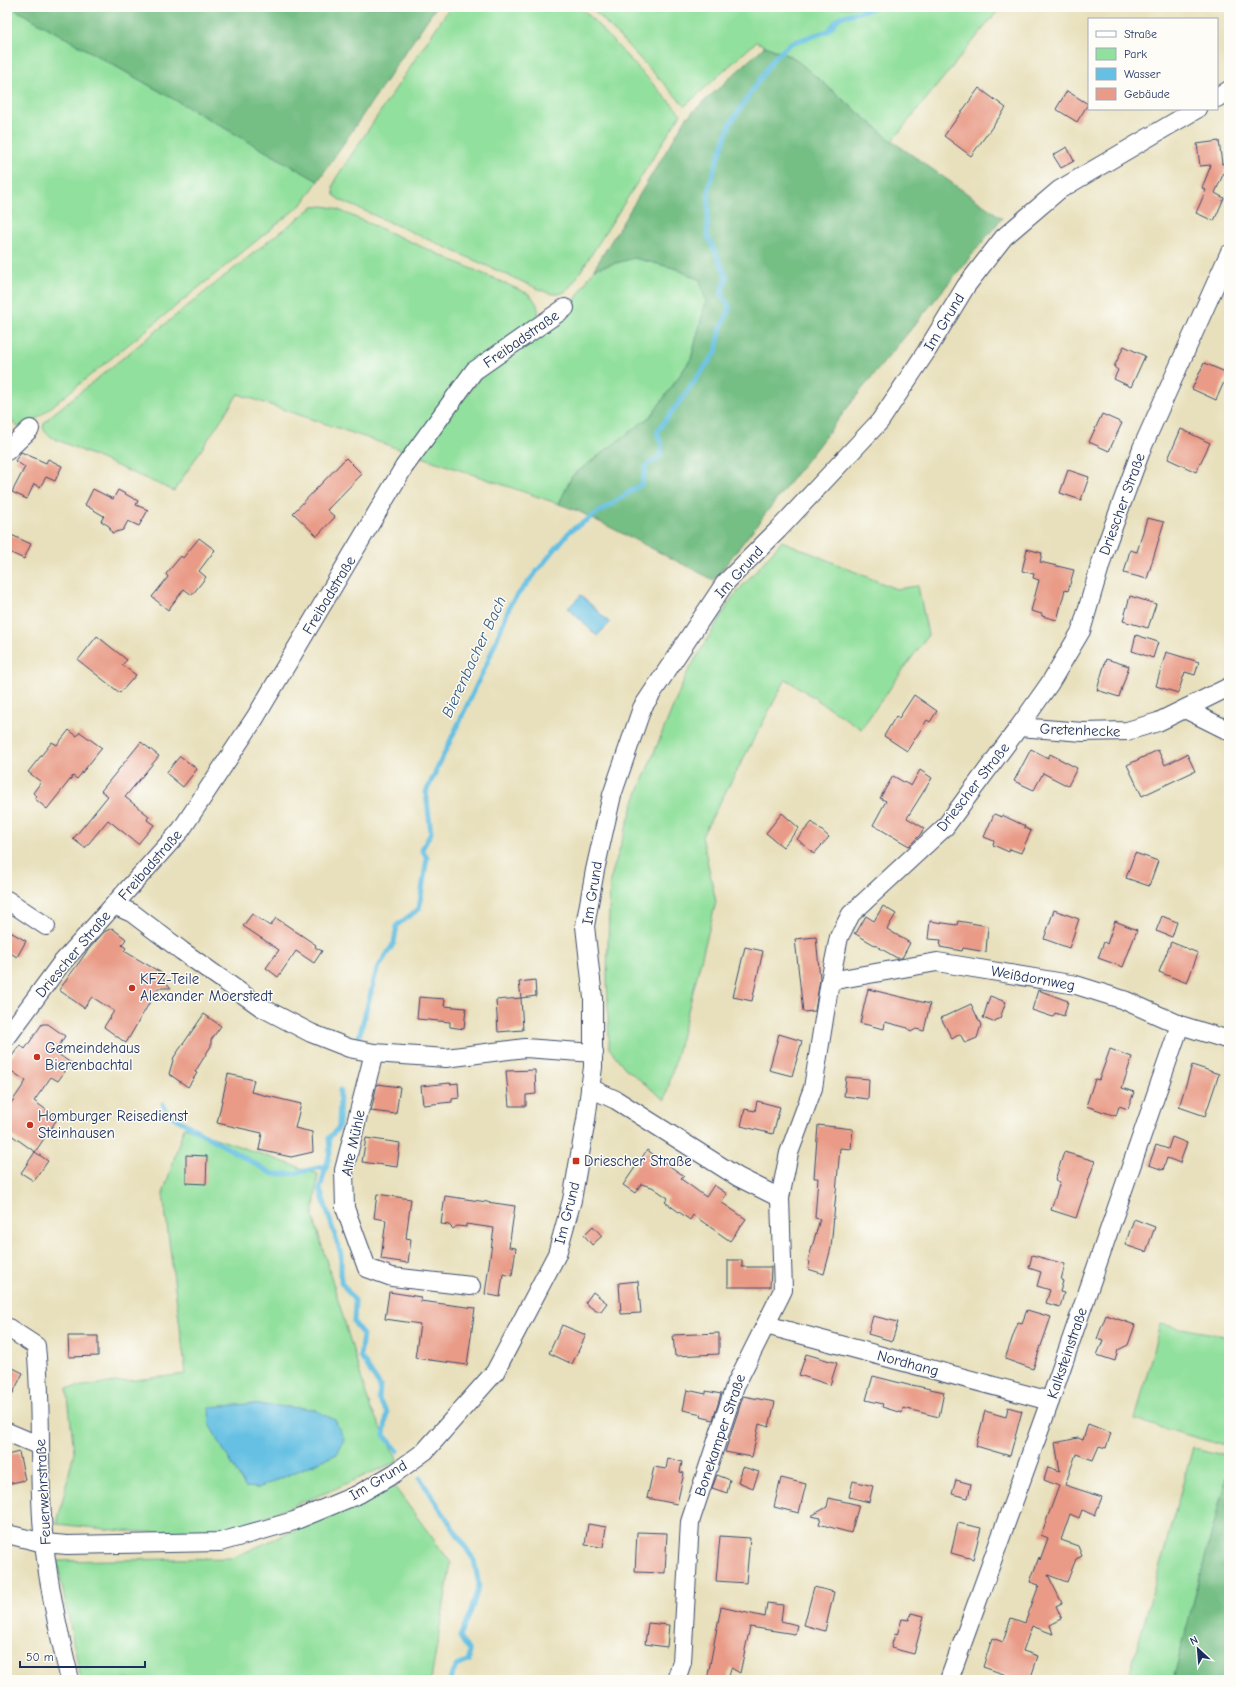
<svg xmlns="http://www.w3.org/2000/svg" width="1236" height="1687" font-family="'Comic Neue',sans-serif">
<rect width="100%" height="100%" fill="#fdfcf7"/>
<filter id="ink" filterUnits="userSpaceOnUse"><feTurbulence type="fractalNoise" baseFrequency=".025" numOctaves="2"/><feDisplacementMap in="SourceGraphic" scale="8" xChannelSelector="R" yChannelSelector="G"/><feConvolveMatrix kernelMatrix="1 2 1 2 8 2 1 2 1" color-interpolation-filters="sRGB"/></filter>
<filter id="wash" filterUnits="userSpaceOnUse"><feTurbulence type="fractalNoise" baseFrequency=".012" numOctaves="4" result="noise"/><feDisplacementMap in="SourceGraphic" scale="16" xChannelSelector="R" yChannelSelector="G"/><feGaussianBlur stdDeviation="0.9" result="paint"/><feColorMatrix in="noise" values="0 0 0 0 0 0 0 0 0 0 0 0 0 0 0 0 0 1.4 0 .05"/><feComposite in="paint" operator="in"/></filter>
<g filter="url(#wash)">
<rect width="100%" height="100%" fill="#e8e0bc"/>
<g fill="#92e09d" stroke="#56887e" fill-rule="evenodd">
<path d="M7,7h4l307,174 -15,22 -279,226 -6,-2 -11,-10z"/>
<path d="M450,7h131l100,107 -104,163c-11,16 -15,21 -34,14l-203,-91 -6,-5 -1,-8 3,-9z"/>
<path d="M591,7h410l-109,134 -98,-83 -38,-16 -71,64z"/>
<path d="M324,206l10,2 195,86c8,8 10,13 9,24l-18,15 -112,119 -170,-58 -64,97 -121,-53 -8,-6 -2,-5 2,-5 8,-8 218,-175 42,-32z"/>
<path d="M634,258l40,10 26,12 6,21 -15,58 -39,56 -80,61 -13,28 -140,-48 64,-82 78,-58 13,-14 20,-33z"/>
<path d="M782,541l114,48 22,-3 10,49 -67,94 -75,-50 -84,157 14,66 -51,198 -40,-32 -16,-20 -2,-73 3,-95 25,-81 51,-124 46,-77z"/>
<path d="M184,1127l134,47 -5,42 57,191 28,54 -68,30 -110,44 -96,-4 -67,-7 17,-72 -7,-64 119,-14 -23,-180zM249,1404l64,5 22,12 2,33 -79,34 -13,-1z"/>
<path d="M1160,1324l69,13v110l-94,-27z"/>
<path d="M1193,1447l36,10v10l-56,213h-45z"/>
<path d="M394,1486l57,77 -20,117h-350l-24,-119 175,-3z"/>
</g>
<g fill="#75be84" stroke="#487671">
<path d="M11,7h425l-118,174z"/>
<path d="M765,46l29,12 98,83 110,77 -140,171 -148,191 -136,-69 -19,-7 13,-28 80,-61 39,-56 15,-57 -6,-22 -26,-12 -40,-10 -40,11 93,-152z"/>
<path d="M1229,1467v213h-56z"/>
</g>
<g fill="#65c0e3" stroke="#4078a0">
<path d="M581,595l29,28 -13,13 -29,-28z"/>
<path d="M249,1404l64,5 22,11 9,19 -7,15 -79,34 -13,-1 -35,-61 -1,-19z"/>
</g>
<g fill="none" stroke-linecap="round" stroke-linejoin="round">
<g stroke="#65c0e3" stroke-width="5">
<path d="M359,1037l18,-68 17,-26 3,-18 22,-16 8,-51 -5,-9 9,-16 -5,-41 62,-131 23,-58 59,-72 72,-47 4,-18 14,-9 2,-11 -5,-14 59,-80 5,-25 9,-18 -9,-17 6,-14 -20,-44 2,-49 21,-61 44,-66 17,-15 37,-12 12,-14 37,-10"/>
<path d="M340,1090l-1,37 -10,11 1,14 -10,37 21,65v28l14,19 -1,21 9,13 -3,21 20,30 -1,14 8,13 -3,22 14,16"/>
<path d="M163,1104l5,10 105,60h19l35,-8"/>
<path d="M420,1478l54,82 5,25 -8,26 -11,26 9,14v10l-13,5 -6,14"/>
</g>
</g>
<g id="blocks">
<g fill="#e99b87">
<path d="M979,88l27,20 -35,48 -27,-20z"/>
<path d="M1067,91l21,13 -11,18 -21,-13z"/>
<path d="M1219,141l3,23 6,-1 -13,30 9,5 -10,23 -18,-8 10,-23 -4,-2 9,-23 -11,1 -3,-22z"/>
<path d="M1067,147l7,14 -13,7 -8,-13z"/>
<path d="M1124,346l21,10 -14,31 -17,-8 4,-9 -4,-3z"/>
<path d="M1204,363l24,10 -12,27 -24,-11z"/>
<path d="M1102,414l20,9 -13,28 -20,-9z"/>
<path d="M1181,429l29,14 -14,29 -28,-13z"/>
<path d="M21,452l25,11 2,-4 14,7 -7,15 -9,-4 -6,10 -6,-3 -7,15 -15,-7 13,-25 -10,-6z"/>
<path d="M346,458l16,16 -35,36 8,7 -18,19 -24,-23z"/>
<path d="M1068,470l21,7 -8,23 -21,-7z"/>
<path d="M93,489l20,10 5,-9 20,11 -2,4 12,5 -9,16 -11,-5 -5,9 -11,3 -3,-7 -8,-5 3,-5 -19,-11z"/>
<path d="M1147,518l17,4 -17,57 -23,-6 6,-23 7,2z"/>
<path d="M7,533l24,11 -7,15 -17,-8z"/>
<path d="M199,538l16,12 -16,21 7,6 -14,18 -8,-6 -16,21 -16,-13 16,-20 -2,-3 15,-18 2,2z"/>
<path d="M1027,549l15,4 -2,9 34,8 -6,21 -3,-1 -8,30 -15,-4v-2l-11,-3 8,-31 -6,-2 1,-4 -12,-3z"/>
<path d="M1130,596l26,8 -8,24 -25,-7z"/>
<path d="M1136,635l22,7 -5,16 -21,-7z"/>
<path d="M97,636l30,24 -5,5 14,10 -16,18 -42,-33z"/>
<path d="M1166,652l33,10 -4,13 -10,-3 -7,21 -22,-7z"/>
<path d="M1106,659l23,7 -10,31 -22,-7z"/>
<path d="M914,695l23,16 -7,11 -3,-2 -20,31 -23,-15 12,-20 3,2z"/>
<path d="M69,730l8,6 3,-4 22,16 -25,31 -4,-3 -26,33 -13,-11 3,-2 -4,-3 8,-11 -13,-10 24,-30 5,3z"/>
<path d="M141,742l18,14 -34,41 24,19 -2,4 7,5 -16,19 -30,-24 -23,28 -12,-9 35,-43 -7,-5z"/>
<path d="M1031,749l17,9 2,-4 27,14 -9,18 -25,-13 -9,17 -20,-9z"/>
<path d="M1158,750l7,15 22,-11 8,17 -53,25 -15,-31z"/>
<path d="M180,756l17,13 -14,18 -17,-14z"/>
<path d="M920,770l12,8 -25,40 17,10 -4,7 -11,11 -36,-21 13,-24 -6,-3 13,-22 18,10z"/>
<path d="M782,813l17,15 -16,19 -17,-14z"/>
<path d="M994,814l8,3v-2l23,11 -1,1 7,4 -10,22 -11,-4 -1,3 -16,-7 1,-4 -10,-4z"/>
<path d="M812,822l17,15 -15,17 -17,-15z"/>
<path d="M1135,853l23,8 -9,25 -23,-8z"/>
<path d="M883,906l13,8 -9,15 23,14 -8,15h-5l-43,-25h2l10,-17 8,5z"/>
<path d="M1054,910l25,9 -10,29 -25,-9z"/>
<path d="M252,914l18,12 6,-8 40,27 -1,2 7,4 -8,12 -18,-12 -18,26 -12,-9 13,-18 -36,-24z"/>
<path d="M1162,916l15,6 -5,15 -16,-6z"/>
<path d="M930,921l27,4 1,-4 30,5 -2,26 -23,-4 -1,3 -22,-4 1,-7 -13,-1z"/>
<path d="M1115,921l22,9 -14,37 -25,-9 6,-16 3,2z"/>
<path d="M112,928l14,11 -4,6 4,3 -2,3 41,24 -2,4 8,9h-13l-32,55 -22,-16 10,-16 -22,-14 -8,11 -25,-18 29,-40 16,-18z"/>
<path d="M7,930l19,11 -9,16 -10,-6z"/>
<path d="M816,937l4,42 -5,32 -12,1 -8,-73z"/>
<path d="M1171,942l27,11 -11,30 -28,-11z"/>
<path d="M745,947l18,4 -11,50 -19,-4z"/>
<path d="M535,980l1,16 -15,2 -2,-16z"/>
<path d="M868,989l62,15 -6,27 -8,-2 -5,3 -3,-4 -23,-6 -1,7 -24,-6z"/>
<path d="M1038,990l30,11 -4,15 -9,-3 -2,4 -21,-7z"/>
<path d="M990,996l16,6 -6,16 -7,4 -10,-4z"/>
<path d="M419,997l26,2 -1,7 22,2 -2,21 -14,-2v-5l-33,-3z"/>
<path d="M521,998l2,32 -25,2 -2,-32z"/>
<path d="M971,1004l10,21 -4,13 -12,5 -5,-9 -8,5 -11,-21z"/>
<path d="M204,1014l17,12 -10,14v6l-16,26 2,1 -9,14 -19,-13 5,-17z"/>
<path d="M42,1024h6l17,12 -10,16 16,11 -13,18 -7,-4 -17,24 24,17 -23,34 -28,-20v-23l19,-28 -19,-13v-5l13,-18 5,4z"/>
<path d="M779,1034l23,7 -10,35 -23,-6z"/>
<path d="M1110,1049l22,8 -10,31 12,4 -6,17 -9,-3 -3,10 -30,-10 9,-27 4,1z"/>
<path d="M1192,1065l27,9 -14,42 -26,-9z"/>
<path d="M535,1070l1,24 -10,1v11h-17l-3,-35z"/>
<path d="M228,1074l26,6 -3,12 50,12 -6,24 17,4 1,20 -22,5 -32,-7 3,-17 -45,-10z"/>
<path d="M846,1077l23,2 -1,20 -24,-3z"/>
<path d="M450,1083v1l8,-1 1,15 -7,1v3l-29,3 -2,-19z"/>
<path d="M377,1084l23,3 -4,27 -25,-3z"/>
<path d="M757,1101l23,6 -7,27 -32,-8 4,-17 10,2z"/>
<path d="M818,1125l35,4 -2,20 -11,-1 -9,100 -7,26 -16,-5 2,-7 -2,-1 12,-42 -5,-1 3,-40h-4z"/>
<path d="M1172,1137l15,6 -7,20 -13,-5 -4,12 -14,-5 7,-20 12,4z"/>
<path d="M366,1138l34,5 -3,24 -35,-5z"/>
<path d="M647,1150l37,26 -3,3 25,18 8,-12 13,9 -6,8 25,17 -16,22 -37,-26 -3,5 -25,-18 3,-4 -16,-11 -11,-3 -6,9 -12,-8z"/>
<path d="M35,1152l13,9 -14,20 -13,-8z"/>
<path d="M1064,1152l31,9 -19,57 -25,-8 9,-28 -5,-2z"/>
<path d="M186,1155l21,1 -1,28 -20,-1z"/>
<path d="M377,1194l34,5 -5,39 5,1 -3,24 -27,-4 5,-39 -12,-2z"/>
<path d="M445,1196l70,10 -6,41 7,1 -4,28 -9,-2 -3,23 -15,-3 9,-66 -28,-4v3l-9,-1 -4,3 -4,-4 -8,-1z"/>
<path d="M1134,1219l21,8 -9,25 -21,-7z"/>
<path d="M593,1226l9,10 -10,9 -8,-10z"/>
<path d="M1032,1255l33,9 -4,16 2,1 -3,11 4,1 -4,14 -14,-4 4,-13 -13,-4 4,-14 -12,-4z"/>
<path d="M728,1260h14v7h29l-1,20h-42z"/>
<path d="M638,1281l3,32 -20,1 -2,-31z"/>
<path d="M389,1292l32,5 -1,4 55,7 -8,57 -52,-7 5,-34 -35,-5z"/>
<path d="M593,1292l14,11 -6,8h-5l-11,-8z"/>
<path d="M1027,1310l24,7 -18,52 -28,-10 13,-37 4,1z"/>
<path d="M1106,1315l29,10 -7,20 -10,5 -3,11 -18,-6 6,-14 -6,-2z"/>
<path d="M873,1316l25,6 -6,19 -24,-7z"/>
<path d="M562,1325l24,10 -14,29 -23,-11z"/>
<path d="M719,1333v21l-44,2 -2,-21z"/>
<path d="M68,1336h30v20l-29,1z"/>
<path d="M806,1354l31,9 -7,22 -31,-10z"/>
<path d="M7,1365l16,8 -16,32z"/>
<path d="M873,1376l39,10v-1l32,7 -5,25 -36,-9 -1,5 -20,-6 1,-3 -17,-4z"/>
<path d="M687,1390l19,4v-3l15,3 -8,26 -12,-3 1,-3 -19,-4z"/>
<path d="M743,1396l32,6 -6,25 -10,-3 -7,33 -27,-5z"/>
<path d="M1008,1407l14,4 -12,45 -34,-10 9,-35 21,6z"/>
<path d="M1088,1424l23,9 -5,15 -7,-2 -6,14 -17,-6 -11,31 37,12 -7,18 -13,-5 -3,8 -9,-4 -9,26 17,6 4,10 -6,3 -9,23 -19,-7 14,28 -6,3 6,13 -12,6 3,9 -21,-8 -9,25 15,5 -8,24h-9l-38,-13 9,-29 11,4 8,-24 14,5 14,-38 -9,-3 9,-25 1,3 8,-22 -7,-3 18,-49 -15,-6 4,-13 12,4 -5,-28 23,-5 5,2z"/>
<path d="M19,1452l6,28 -18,4v-29z"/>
<path d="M668,1458l14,4 -2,10 4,1 -7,31 -30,-6 7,-31 12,2z"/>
<path d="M743,1467l16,5 -6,16 -15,-6z"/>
<path d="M717,1475l13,5 -3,13 -15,-5z"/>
<path d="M781,1478l25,6 -7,29 -25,-6z"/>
<path d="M956,1480l15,4 -3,14 -16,-4z"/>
<path d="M853,1481l20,5 -4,16 -20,-5z"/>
<path d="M829,1498l30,7 -8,28 -32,-9 2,-6 -10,-2 16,-9z"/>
<path d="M958,1523l23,5 -8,31 -22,-6z"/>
<path d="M588,1524l18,3 -3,20 -18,-2z"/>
<path d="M637,1532l30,1 -2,40 -30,-1z"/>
<path d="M720,1536l30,2 -4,45 -30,-2z"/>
<path d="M814,1587l20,5 -9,39 -21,-6z"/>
<path d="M767,1603l16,2 -2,16 16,4 -2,9 -45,-7 -10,46 -9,-5 -3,12h-21l14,-73 44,10z"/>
<path d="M911,1613l13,3 -10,38 -23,-6 4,-14 2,1 5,-16 7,1z"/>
<path d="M648,1623l21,2 -2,22 -22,-3z"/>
</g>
</g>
</g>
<g filter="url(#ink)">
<use href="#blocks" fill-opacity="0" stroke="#3a4a6c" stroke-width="1"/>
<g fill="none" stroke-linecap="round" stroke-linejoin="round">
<defs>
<g id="minor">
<path d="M1217,98l12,-8"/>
<path d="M7,451l23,-22"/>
<path d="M1185,709l44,22"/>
<path d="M1019,727l64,5 44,-1 31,-9 71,-35"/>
<path d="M7,900l39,26"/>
<path d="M114,905l18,8 50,38 79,56 50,26 38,15 25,5 72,5 79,-10 69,5"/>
<path d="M830,981l107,-19 139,23 48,15 56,25 49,15"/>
<path d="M7,1037l53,-72 121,-135 74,-112 149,-251 70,-96 91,-63"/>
<path d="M374,1053l-30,117 1,38 22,60 25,9 79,9"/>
<path d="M590,1088l26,12 122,77 42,21"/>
<path d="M766,1325l284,76"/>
<path d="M7,1327l29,19c7,66 1,132 8,197 5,46 15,92 26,137"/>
<path d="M7,1432l33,14"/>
<path d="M7,1534l37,9 23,2 153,-3 74,-21 65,-27 36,-21 30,-22 70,-79 62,-118 15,-54 14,-80 7,-53v-69l-8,-72 10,-56 17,-75 30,-87 83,-125 53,-53 102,-109 46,-69 40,-66 38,-49 55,-47 138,-81"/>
<path d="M676,1680l6,-18 8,-140 45,-136 48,-96 -3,-92 9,-45 24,-65 17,-107 9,-44 12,-23 94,-87 74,-100 31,-44 31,-52 25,-85 36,-98 87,-194"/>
<path d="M949,1680l101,-279 130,-376"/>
</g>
</defs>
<use href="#minor" stroke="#3a4a6c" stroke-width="20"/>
<use href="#minor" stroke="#fff" stroke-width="18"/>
</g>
</g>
<g fill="#c8321e" stroke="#fdfcf7" stroke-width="1.5">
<circle cx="132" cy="988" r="4"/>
<circle cx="37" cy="1057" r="4"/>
<circle cx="30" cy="1125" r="4"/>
<rect x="572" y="1157" width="8" height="8" rx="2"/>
</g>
<g text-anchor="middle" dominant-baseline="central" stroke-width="3" stroke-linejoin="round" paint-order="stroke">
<g font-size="15" fill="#1b2f5e" stroke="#fdfcf7">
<text transform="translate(944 322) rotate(-59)">Im Grund</text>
<text transform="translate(521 339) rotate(-35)">Freibadstraße</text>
<text transform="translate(1122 504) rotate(-70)">Driescher Straße</text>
<text transform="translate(739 572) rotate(-48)">Im Grund</text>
<text transform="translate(329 595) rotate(-59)">Freibadstraße</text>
<text transform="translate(1080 730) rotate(2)">Gretenhecke</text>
<text transform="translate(973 787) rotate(-52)">Driescher Straße</text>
<text transform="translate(150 865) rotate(-49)">Freibadstraße</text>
<text transform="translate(592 893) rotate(-81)">Im Grund</text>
<text transform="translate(73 954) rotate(-50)">Driescher Straße</text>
<text transform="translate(1033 978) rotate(10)">Weißdornweg</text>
<text transform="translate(353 1143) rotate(-78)">Alte Mühle</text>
<text transform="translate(567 1213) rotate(-76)">Im Grund</text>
<text transform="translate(1067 1353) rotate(-71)">Kalksteinstraße</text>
<text transform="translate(908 1363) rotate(15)">Nordhang</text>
<text transform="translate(720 1435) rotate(-71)">Bonekamper Straße</text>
<text transform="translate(378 1480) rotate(-31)">Im Grund</text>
<text transform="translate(43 1492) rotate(-93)">Feuerwehrstraße</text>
</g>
<g font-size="15" fill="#1b2f5e" stroke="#fdfcf7" text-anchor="start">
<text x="140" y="979">KFZ-Teile<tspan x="140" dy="17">Alexander Moerstedt</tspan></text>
<text x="45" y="1048">Gemeindehaus<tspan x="45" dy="17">Bierenbachtal</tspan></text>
<text x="38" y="1116">Homburger Reisedienst<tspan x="38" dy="17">Steinhausen</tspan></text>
<text x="584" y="1161">Driescher Straße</text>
</g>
<g font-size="16" font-style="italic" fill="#315a86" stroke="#fdfcf7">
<text transform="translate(474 657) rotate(-65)">Bierenbacher Bach</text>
</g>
</g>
<rect width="1236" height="1687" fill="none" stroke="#fdfcf7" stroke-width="24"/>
<rect x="1088" y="18" width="130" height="92" fill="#fdfcf7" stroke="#a3aaba"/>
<rect x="1096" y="31" width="20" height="6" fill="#ffffff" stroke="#a3aaba"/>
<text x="1124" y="38" font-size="12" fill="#1b2f5e">Straße</text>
<rect x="1096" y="48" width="20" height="12" fill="#92e09d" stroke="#a3aaba"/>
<text x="1124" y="58" font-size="12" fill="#1b2f5e">Park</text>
<rect x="1096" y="68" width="20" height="12" fill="#65c0e3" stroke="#a3aaba"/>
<text x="1124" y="78" font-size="12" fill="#1b2f5e">Wasser</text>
<rect x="1096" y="88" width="20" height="12" fill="#e99b87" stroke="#a3aaba"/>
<text x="1124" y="98" font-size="12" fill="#1b2f5e">Gebäude</text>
<g transform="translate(1198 1649) rotate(334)" stroke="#fdfcf7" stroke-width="3" paint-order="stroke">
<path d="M0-3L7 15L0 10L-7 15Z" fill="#1b2f5e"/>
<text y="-6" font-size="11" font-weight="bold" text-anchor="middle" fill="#1b2f5e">N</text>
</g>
<path d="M20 1661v6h125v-6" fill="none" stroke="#1b2f5e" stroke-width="2"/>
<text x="26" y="1661" font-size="12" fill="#1b2f5e" stroke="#fdfcf7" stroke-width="3" paint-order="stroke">50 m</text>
</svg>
